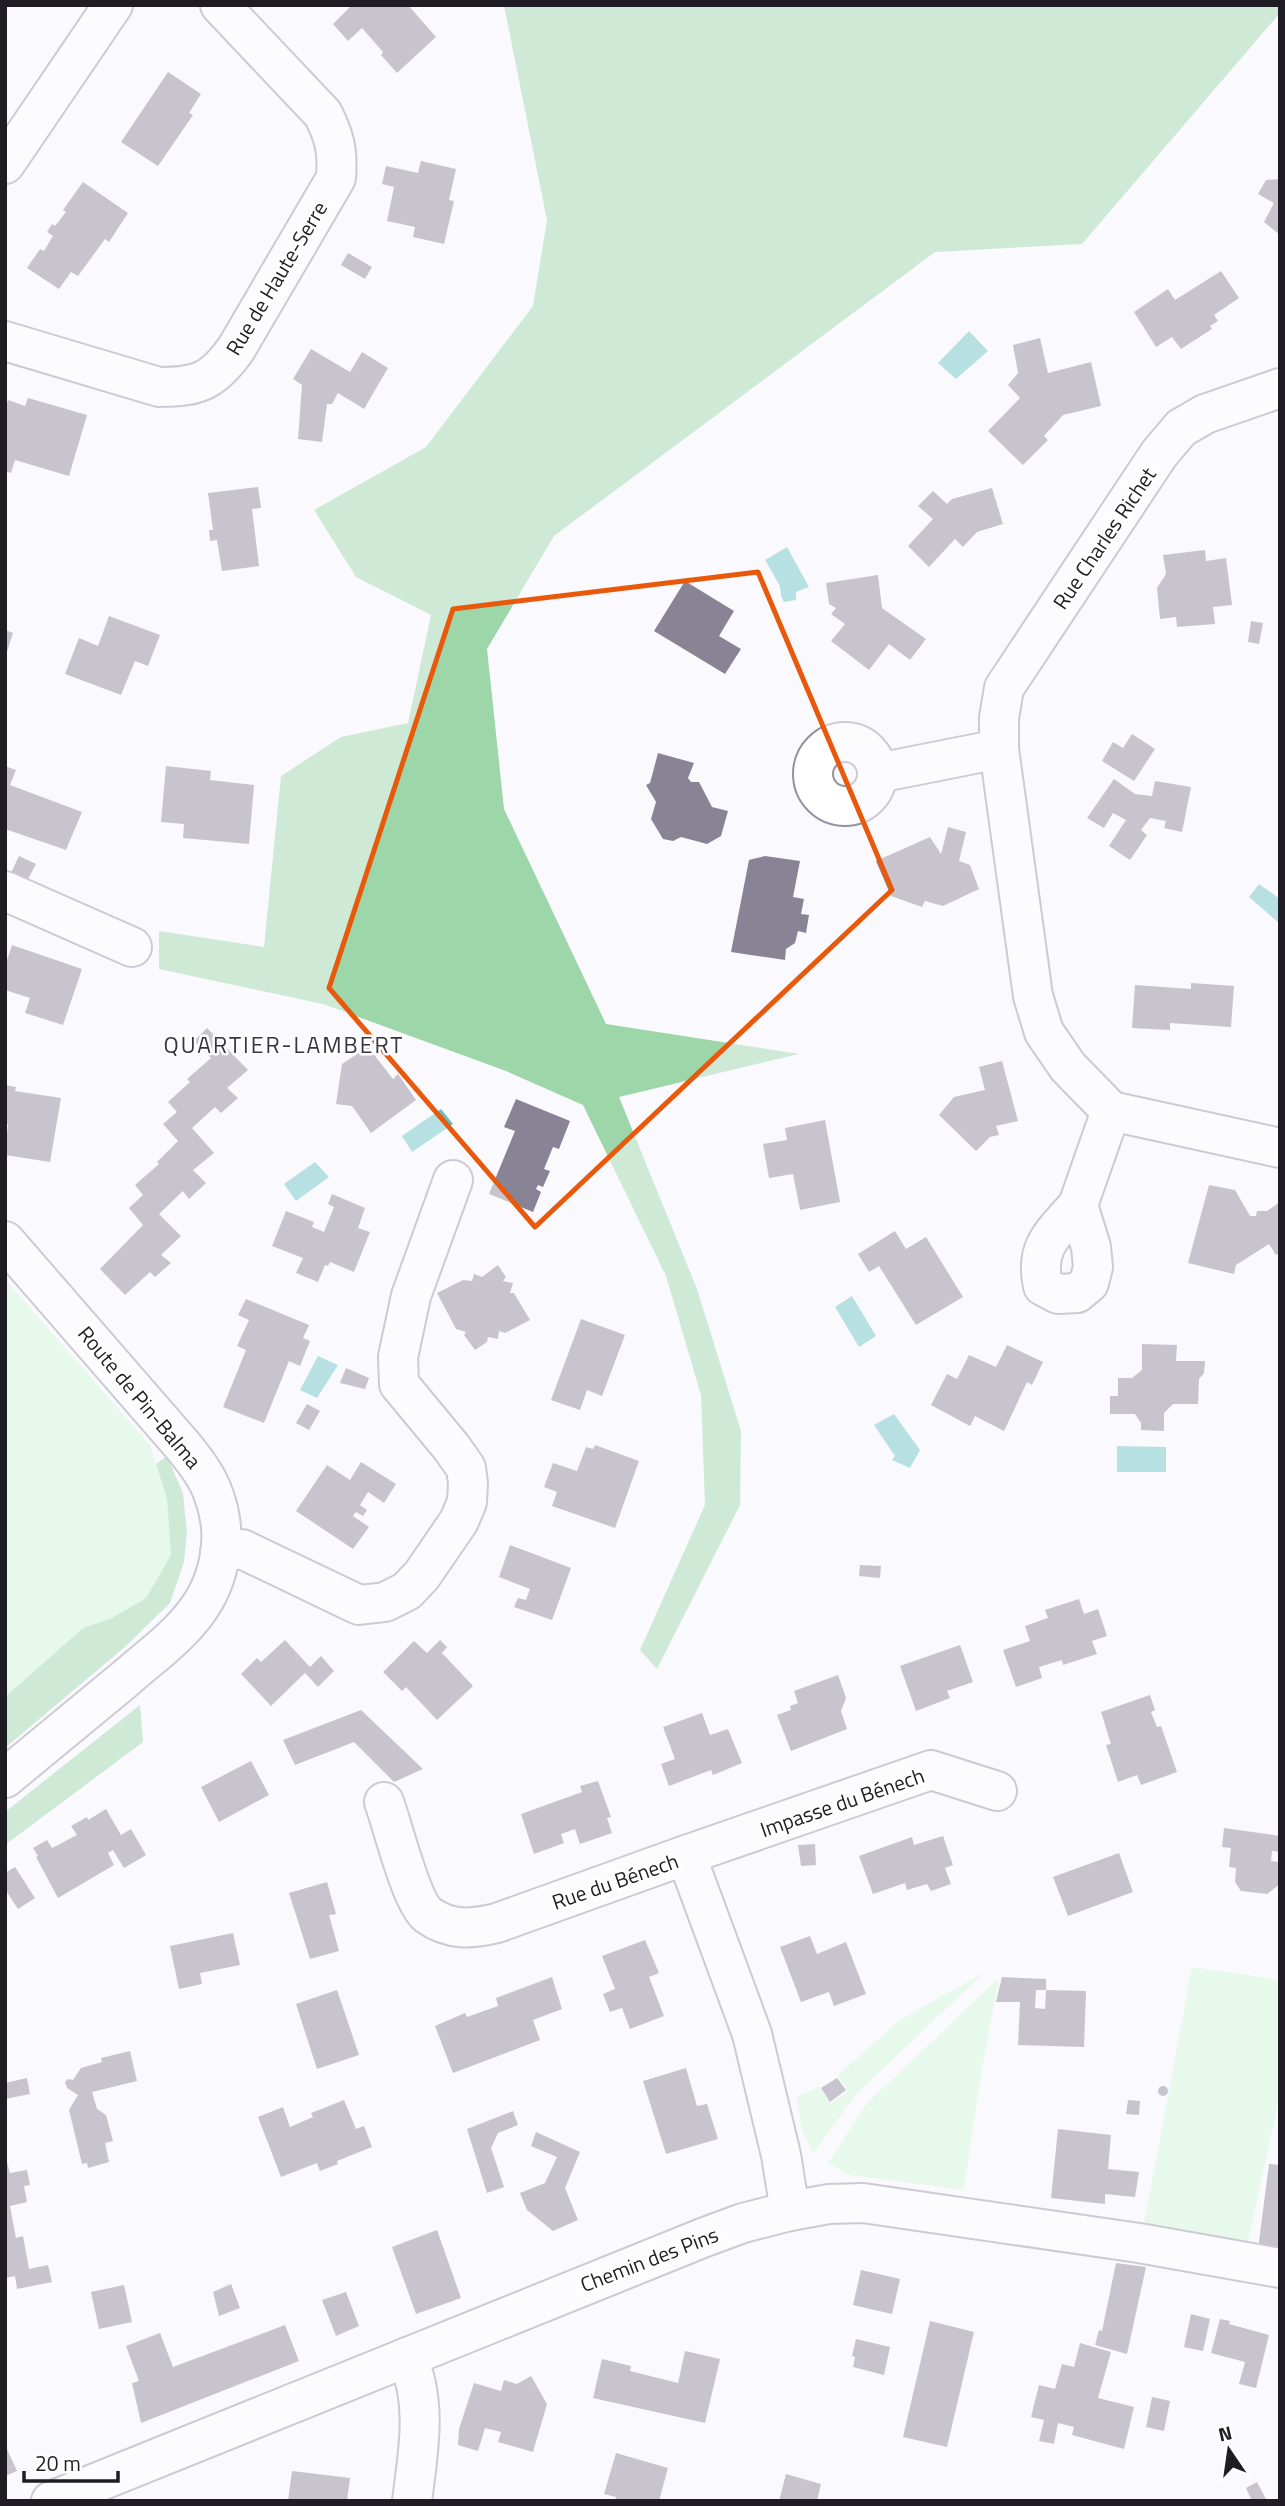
<svg xmlns="http://www.w3.org/2000/svg" width="1285" height="2506" font-family="'Titillium Web',sans-serif">
<rect width="100%" height="100%" fill="#faf9fd"/>
<g fill="#cef8d6">
<path d="M5,1279l145,166 17,54 4,56 -25,43 -34,20 -29,10 -78,69z"/>
<path d="M1192,1967l88,13v114l-33,152 -103,-22z"/>
<path d="M985,1972l-128,121 -44,61 -12,-27 -4,-31 22,-9 12,17 17,-13 -10,-16 62,-55z"/>
<path d="M999,1978l-18,95 -17,117 -115,-15 -21,-12 39,-60z"/>
</g>
<g fill="#9cd6a9">
<path d="M504,5h776v8l-198,231 -147,8 -381,284 -67,113 17,160 102,215 193,30 -180,43 78,192 44,142 -1,74 -83,164 -17,-19 65,-145 -4,-110 -35,-119 -83,-171 -77,-34 -183,-67 -164,-35v-38l105,16 17,-171 60,-39 67,-14 23,-108 -75,-38 -42,-67 112,-63 107,-141 14,-86z"/>
<path d="M167,1456l16,37 4,40 -3,29 -14,41 -44,43 -121,102v-51l78,-69 29,-10 34,-20 25,-43 -4,-56 -11,-35z"/>
<path d="M140,1705l3,37 -138,103v-33z"/>
</g>
<g fill="#67c1c1">
<path d="M969,331l19,20 -32,28 -18,-16z"/>
<path d="M787,547l22,40 -13,5v8l-12,2 -3,-6 -1,-10 -15,-26z"/>
<path d="M1259,884l21,15v25l-31,-27z"/>
<path d="M441,1109l12,15 -41,28 -10,-16z"/>
<path d="M315,1162l14,15 -33,24 -12,-17z"/>
<path d="M852,1296l24,40 -17,11 -24,-40z"/>
<path d="M318,1356l20,9 -21,33 -17,-8z"/>
<path d="M894,1414l26,36 -10,18 -18,-8 3,-4 -21,-31z"/>
<path d="M1117,1446l49,1v25h-49z"/>
</g>
<g fill="#898495" fill-rule="evenodd">
<path d="M352,5h56l28,32 -39,36 -16,-18 2,-3 -21,-24 -14,13 -15,-17z"/>
<path d="M168,72l33,22 -12,19 4,2 -35,51 -37,-24z"/>
<path d="M421,161l35,8 -7,31 5,1 -10,43 -31,-7 2,-10 -28,-6 7,-34 -12,-3 4,-18 32,7z"/>
<path d="M1280,179v56l-16,-13 10,-19 -16,-9 8,-14z"/>
<path d="M83,182l45,31 -19,29 -4,-3 -27,37 -7,-4 -12,17 -32,-21 13,-19 4,2 9,-15 -6,-4 5,-8 3,2 11,-14 -3,-2z"/>
<path d="M348,253l24,14 -7,12 -24,-14z"/>
<path d="M1221,271l18,27 -25,17 4,6 -8,5 2,3 -31,20 -9,-12 -16,10 -22,-35 34,-23 7,11z"/>
<path d="M1040,338l8,35 43,-11 10,44 -38,9 -19,21 4,4 -25,25 -35,-34 32,-33 -12,-13 10,-12 -5,-28z"/>
<path d="M311,349l39,23 12,-20 26,16 -24,41 -26,-16 -6,11h-5l-5,38 -24,-3 4,-54 -9,-6z"/>
<path d="M28,398l59,17 -18,61 -54,-16 -4,13 -6,-2v-62l3,-9 17,6z"/>
<path d="M258,487l3,21 -9,1 7,57 -37,5 -5,-31 -7,1 -1,-11h4l-5,-37z"/>
<path d="M992,488l11,36 -26,8 -14,15 -8,-8 -26,28 -21,-21 25,-27 -15,-13 15,-15 14,13 5,-5z"/>
<path d="M1205,550l1,11 20,-3 6,47 -19,2 2,17 -38,3 -1,-10 -16,2 -3,-31 9,-14 -3,-19z"/>
<path d="M878,575l4,33 44,31 -16,21 -21,-16 -20,26 -38,-29 14,-17 -14,-10 5,-6 -7,-4 -3,-21z"/>
<path d="M685,581l49,30 -15,25 22,13 -16,25 -71,-43z"/>
<path d="M109,616l51,19 -12,31 -13,-5 -14,34 -56,-21 14,-36 19,8z"/>
<path d="M1251,621l12,2 -4,21 -11,-2z"/>
<path d="M5,630l8,3 -7,22h-1z"/>
<path d="M1132,734l23,15 -21,32 -32,-20 11,-19 10,6z"/>
<path d="M658,753l36,10 -6,15 3,4h8l13,25 16,4 -7,25 -14,8 -26,-7 -8,4 -10,-2 -12,-20 5,-17 -10,-17 4,-2z"/>
<path d="M5,766l11,4 -6,15 72,27 -16,38 -61,-21z"/>
<path d="M166,766l45,5 -1,9 44,5 -5,59 -66,-6 1,-14 -23,-2z"/>
<path d="M1114,779l21,15 17,2 3,-15 36,6 -9,45 -18,-4 2,-7 -16,-3 -9,12 6,5 -17,25 -21,-14 17,-26 -13,-7 -9,15 -17,-10z"/>
<path d="M948,827l18,5 -7,29 11,4 9,24 -36,17 -18,-5 -3,6 -31,-11 -15,-35 54,-24 11,17z"/>
<path d="M19,856l17,8 -11,21 -16,-8z"/>
<path d="M765,856l35,5 -7,36 11,2 -3,15 8,1 -3,18 -8,-2 -3,12 -9,6 -1,11 -54,-8 18,-92z"/>
<path d="M12,945l70,24 -19,56 -38,-12 5,-15 -25,-8v-24z"/>
<path d="M1191,983l43,3 -3,41 -61,-4v7l-38,-2 3,-43 56,4z"/>
<path d="M207,1028l41,42 -21,18 11,10 -17,15 -6,-6 -23,21 22,25 -21,17 13,13 -17,16 -6,-8 -24,23 22,22 -20,19 10,8 -16,14 -5,-5 -25,23 -25,-26 43,-44 -14,-17 14,-13 -8,-10 24,-21 -2,-2 21,-21 -15,-17 14,-12 -9,-10 22,-20 -3,-3 24,-21 -17,-17z"/>
<path d="M368,1047l25,32 5,-5 18,26 -45,33 -19,-27 -16,-2 6,-40z"/>
<path d="M1002,1061l16,60 -22,5 3,9 -9,2 -14,14 -37,-36 15,-18 31,-7 -6,-23z"/>
<path d="M5,1085l11,2 -1,4 46,7 -11,64 -45,-7 3,-31 -3,-1z"/>
<path d="M516,1099l54,22 -11,28 -6,-2 -9,22 6,2 -7,16 -5,-2 -2,4 5,3 -8,20 -44,-18 26,-63 -11,-4z"/>
<path d="M825,1120l15,82 -40,8 -7,-36 -24,4 -6,-34 24,-4 -2,-12z"/>
<path d="M1209,1185l26,5 15,26h6l1,-5h10l13,-9v51l-4,2 -7,-11 -33,21 -2,9 -46,-11z"/>
<path d="M332,1194l33,14 -7,20 12,4 -16,40 -24,-10 -2,4 -3,-1 -7,17 -22,-9 7,-15 -31,-12 14,-35 28,11 -2,5 12,5 10,-25 -6,-3z"/>
<path d="M895,1231l11,18 20,-12 37,60 -47,28 -37,-59 -10,6 -11,-18z"/>
<path d="M498,1265l8,12 -3,4 10,2 -3,10h4l16,27 -25,13 -6,-2 -1,8 -10,-2 -1,5 -12,8 -11,-15 2,-3 -10,-3 -19,-36 26,-13 9,1 2,-7 8,3z"/>
<path d="M246,1299l63,26 -6,13 7,3 -10,25 -11,-5 -25,62 -41,-16 23,-57 -9,-4 12,-26 -11,-5z"/>
<path d="M581,1319l44,16 -23,61 -15,-6 -7,20 -29,-10z"/>
<path d="M1142,1344l35,1 -1,16h29l-1,12 -5,6 -1,25h-25l-9,9v18l-23,-1v-7l-6,-9h-25v-18h8v-18h14l10,-8z"/>
<path d="M1007,1345l36,17 -11,23 -5,-3 -23,49 -29,-15 -5,10 -39,-21 16,-31 10,5 12,-24 27,12z"/>
<path d="M346,1368l23,10 -4,11 -25,-6z"/>
<path d="M307,1404l13,7 -11,19 -13,-7z"/>
<path d="M595,1445l44,16 -24,67 -63,-22 5,-14 -13,-5 9,-24 24,8 9,-24 7,2z"/>
<path d="M361,1462l35,22 -12,19 -16,-11 -8,13 7,5 -4,6 -7,-4 -3,4 16,11 -16,22 -57,-38 31,-46 23,15z"/>
<path d="M510,1545l61,23 -19,52 -38,-13 4,-9 8,2 4,-11 -31,-12z"/>
<path d="M860,1565l21,1 -1,12 -21,-2z"/>
<path d="M1079,1599l5,15 14,-5 9,27 -15,5 5,13 -34,11 -1,-5 -23,7 3,11 -26,9 -13,-37 27,-9 -5,-15 23,-8 -3,-8z"/>
<path d="M285,1640l25,27 11,-11 13,15 -16,16 -13,-14 -34,33 -30,-32 16,-16 4,4z"/>
<path d="M440,1640l7,7 -5,6 31,33 -36,34 -31,-33 -4,4 -19,-19 31,-31 13,12z"/>
<path d="M960,1645l13,37 -26,9 3,7 -34,13 -16,-45z"/>
<path d="M838,1675l8,23 -5,13 6,18 -56,22 -14,-36 14,-5 -1,-4 8,-3 -4,-12z"/>
<path d="M1150,1695l5,15 -4,2 6,15 4,-1 16,46 -36,13 -4,-10 -19,7 -12,-37 5,-1 -10,-32z"/>
<path d="M361,1710l62,59 -29,13 -40,-40 -59,23 -12,-25z"/>
<path d="M702,1713l8,22 18,-6 14,34 -29,12 -2,-5 -42,16 -8,-22 14,-5 -12,-32z"/>
<path d="M251,1761l18,34 -50,27 -18,-35z"/>
<path d="M598,1781l13,36 -4,1 5,15 -32,11 -5,-15 -14,5 3,9 -30,11 -13,-40 61,-22 -2,-6z"/>
<path d="M106,1809l15,26 10,-6 15,26 -22,13 -11,-18 -5,3 6,12 -56,33 -22,-41 2,-1 -5,-8 14,-8 5,8 25,-13 -6,-9 16,-9 1,3z"/>
<path d="M1224,1828l56,8v16l-8,-1 -1,10 8,1 1,22 -13,10 -26,-3 -6,-9 1,-14 -7,-1 2,-19 -9,-1z"/>
<path d="M943,1836l10,29 -8,3 6,16 -20,7 -4,-7 -20,6 -2,-7 -32,11 -14,-38 53,-19 2,8z"/>
<path d="M815,1844l1,21 -15,1 -3,-21z"/>
<path d="M1119,1853l14,39 -65,24 -15,-39z"/>
<path d="M15,1867l20,31 -17,11 -13,-20v-16z"/>
<path d="M327,1882l9,32 -7,1 10,36 -29,8 -21,-66z"/>
<path d="M233,1933l7,32 -40,8 2,11 -23,5 -9,-43z"/>
<path d="M810,1936l7,18 29,-12 20,52 -32,12 -5,-14 -28,10 -21,-55z"/>
<path d="M645,1940l14,33 -10,4 15,39 -34,13 -8,-21 -12,4 -7,-18 12,-5 -13,-33z"/>
<path d="M552,1977l10,32 -29,11 7,20 -87,33 -18,-47 30,-13 2,4 31,-11 -2,-8z"/>
<path d="M1002,1977l44,2v11l40,1 -2,56 -66,-2 2,-43h-24zM1036,1990h10l-1,19 -10,-1z"/>
<path d="M337,1990l22,65 -42,14 -21,-65z"/>
<path d="M130,2051l7,30 -45,11 5,17 9,6 7,26 -8,2 4,19 -21,6 -1,-5 -5,1 -13,-54 9,-15 -11,-7 -2,-6 3,-3 5,1 8,-12 21,-6 -1,-4z"/>
<path d="M686,2068l11,38 10,-2 11,35 -52,15 -23,-73z"/>
<path d="M27,2078l3,16 -25,5v-16z"/>
<path d="M837,2078l9,12 -16,12 -9,-14z"/>
<circle cx="1163" cy="2091" r="5"/>
<path d="M344,2100l12,29 8,-3 8,21 -35,14 1,3 -18,7 -3,-8 -36,14 -23,-60 25,-10 7,20 23,-10 -2,-4z"/>
<path d="M1128,2100l12,1 -1,14 -13,-1z"/>
<path d="M513,2111l5,14 -20,8 -7,15 13,39 -17,6 -20,-64z"/>
<path d="M1058,2129l53,6 -3,34 31,3 -4,25 -30,-3v10l-54,-6z"/>
<path d="M536,2132l44,20 -15,36 13,32 -25,11 -26,-21 -7,-17 25,-10 12,-26 -26,-11z"/>
<path d="M5,2155l5,18 17,-3 3,15 -6,1 3,16 -17,4 6,32 7,-2 6,33 19,-4 4,17 -35,7 -2,-13 -10,2z"/>
<path d="M1269,2164l11,1v88l-22,-4z"/>
<path d="M437,2230l24,68 -45,16 -24,-67z"/>
<path d="M1116,2263l30,4 -19,87 -32,-9 4,-15 3,1z"/>
<path d="M861,2270l39,9 -8,35 -39,-9z"/>
<path d="M231,2284l9,24 -21,8 -6,-24z"/>
<path d="M124,2285l8,37 -33,7 -8,-37z"/>
<path d="M346,2292l13,34 -23,10 -14,-36z"/>
<path d="M1191,2314l19,5 -7,32 -19,-4z"/>
<path d="M1220,2319l10,2 -1,3 40,11 -13,53 -17,-4 6,-22 -34,-9z"/>
<path d="M930,2321l44,11 -27,115 -44,-10z"/>
<path d="M285,2325l14,36 -158,62 -9,-40 7,-2 -13,-35 34,-13 13,34z"/>
<path d="M856,2339l34,8 -6,28 -31,-8 2,-10 -3,-1z"/>
<path d="M1080,2343l31,9 -13,46 36,9 -10,42 -52,-14 2,-8 -16,-4 -4,21 -15,-3 5,-21 -13,-3 8,-32 16,4 7,-25 12,3z"/>
<path d="M685,2351l35,8 -15,64 -112,-25 9,-39 29,7 -1,5 48,12z"/>
<path d="M531,2376l16,28 -14,48 -35,-10 3,-10 -16,-4 -7,23 -20,-6 1,-16 15,-46 27,8 3,-11 13,4z"/>
<path d="M1152,2397l18,4 -6,30 -18,-4z"/>
<path d="M5,2445l12,26 -12,5z"/>
<path d="M616,2453l52,15 -9,33h-44l1,-4 -12,-3z"/>
<path d="M292,2471l58,7 -3,23h-59z"/>
<path d="M786,2474l35,10 -4,17h-38z"/>
<path d="M1257,2482l10,19h-15l-6,-13z"/>
</g>
<g fill="none" stroke-linecap="round" stroke-linejoin="round">
<defs>
<g id="minor">
<path d="M5,164l108,-159"/>
<path d="M5,341l154,46c40,0 54,-6 77,-38l100,-171c2,-27 -1,-40 -13,-64l-103,-109"/>
<path d="M1280,388l-75,26 -24,14 -22,26 -155,234 -5,30v31l34,247 11,36 24,35 43,44 169,37"/>
<circle cx="845" cy="774" r="32"/>
<path d="M878,773l121,-24"/>
<path d="M5,891l127,56"/>
<path d="M1078,1205c-24,28 -44,41 -35,81l15,8 19,-1 12,-10 4,-16 -2,-20 -13,-42 33,-94"/>
<path d="M5,1241l178,205c12,15 25,31 31,50 16,43 5,91 -25,125 -18,22 -43,39 -64,58 -40,33 -80,66 -120,99"/>
<path d="M220,1552l22,-3 117,56 26,-3 22,-11 15,-16 37,-54 8,-19 1,-19 -2,-15 -14,-20 -53,-64 -1,-27 13,-61 42,-116"/>
<path d="M384,1802c9,24 27,100 44,113 22,16 44,14 69,8l189,-68 66,179 29,121 9,56"/>
<path d="M686,1855l245,-85 66,21"/>
<path d="M407,2357c21,46 11,96 5,144"/>
<path d="M51,2501l654,-264 38,-14 47,-12 39,-7 34,-1 276,40 141,25"/>
</g>
</defs>
<use href="#minor" stroke="#9691a2" stroke-width="42"/>
<use href="#minor" stroke="#fff" stroke-width="38"/>
</g>
<path d="M0 0H1285V2506H0ZM758,572l134,318 -357,337 -206,-239 124,-379z" fill="#faf9fd" fill-opacity=".55" fill-rule="evenodd"/>
<path fill="none" stroke="#e8590c" stroke-width="5" stroke-linejoin="round" d="M758,572l134,318 -357,337 -206,-239 124,-379z"/>
<g text-anchor="middle" dominant-baseline="central" stroke-width="5" stroke-linejoin="round" paint-order="stroke">
<g font-size="21" fill="#1f1d23" stroke="#fff">
<text transform="translate(276 278) rotate(-59)">Rue de Haute-Serre</text>
<text transform="translate(1104 538) rotate(-56)">Rue Charles Richet</text>
<text transform="translate(140 1397) rotate(50)">Route de Pin-Balma</text>
<text transform="translate(842 1802) rotate(-19)">Impasse du Bénech</text>
<text transform="translate(615 1881) rotate(-19)">Rue du Bénech</text>
<text transform="translate(649 2259) rotate(-21)">Chemin des Pins</text>
</g>
<g font-size="23" letter-spacing="2" fill="#383442" stroke="#fff">
<text x="284" y="1044">QUARTIER-LAMBERT</text>
</g>
</g>
<rect width="1285" height="2506" fill="none" stroke="#1f1d23" stroke-width="14"/>
<g transform="translate(1229 2450) rotate(347)" stroke="#ffffff" stroke-width="5" paint-order="stroke">
<path d="M0-5L12 26L0 18L-12 26Z" fill="#1f1d23"/>
<text y="-10" font-size="19" font-weight="bold" text-anchor="middle" fill="#1f1d23">N</text>
</g>
<path d="M24 2471v10h94v-10" fill="none" stroke="#1f1d23" stroke-width="3.5"/>
<text x="35" y="2471" font-size="21" fill="#1f1d23" stroke="#ffffff" stroke-width="5" paint-order="stroke">20 m</text>
</svg>
